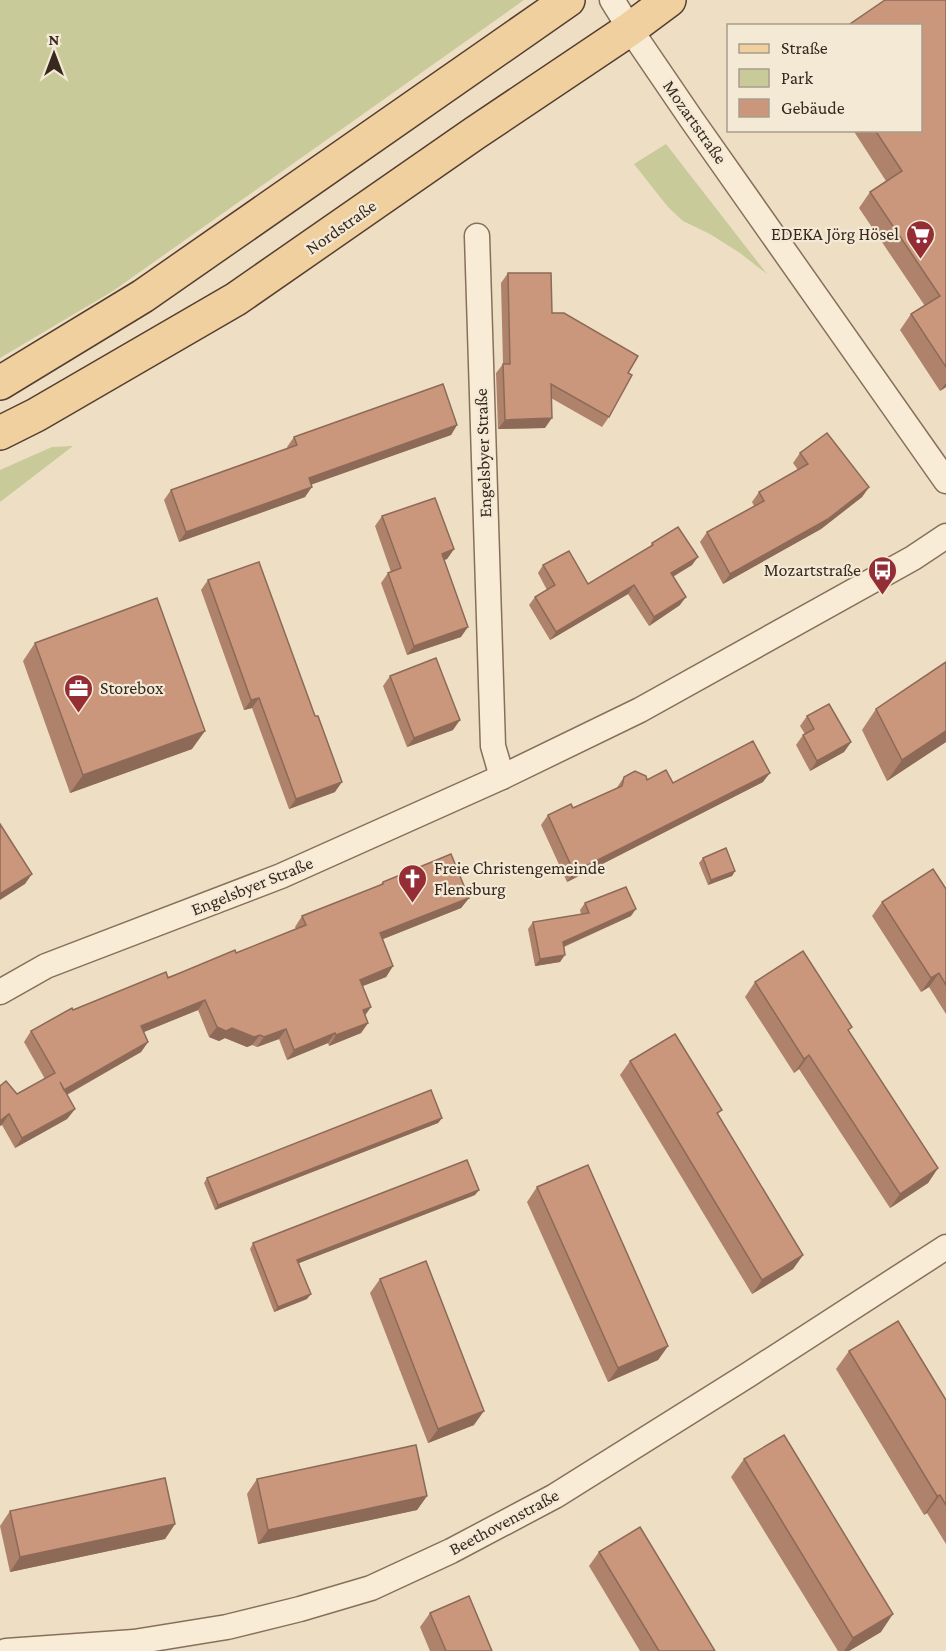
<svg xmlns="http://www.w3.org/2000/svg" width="946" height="1651" font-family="'Crimson Pro',serif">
<rect width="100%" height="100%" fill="#eddec4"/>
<g fill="#c8ca99">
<path d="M0,0h524l-411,291 -113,67z"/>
<path d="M666,144l101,130 -27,-21 -30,-19 -27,-13 -15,-14 -34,-43z"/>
<path d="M73,446l-73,56v-32l52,-23z"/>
</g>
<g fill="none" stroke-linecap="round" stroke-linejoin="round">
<defs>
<g id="minor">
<path d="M612,0l18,29 62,91 254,361"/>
<path d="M477,236l16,510 9,31"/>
<path d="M0,992l46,-26 235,-90 221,-99 138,-67 273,-152 33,-22"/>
<path d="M6,1651l128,-9 93,-15 73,-18 71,-21 80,-37 104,-55 193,-121 198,-128"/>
</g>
<g id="primary">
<path d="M0,383l143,-87 425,-296"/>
<path d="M0,433l36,-18 200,-116 239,-166 155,-104 39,-29"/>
</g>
</defs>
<use href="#minor" stroke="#87705b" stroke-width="27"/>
<use href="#primary" stroke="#553e2f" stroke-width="36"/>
<use href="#minor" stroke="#f8ecd7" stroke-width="24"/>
<use href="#primary" stroke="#efd09e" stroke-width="33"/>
</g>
<g fill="#ae826b">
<path d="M946,0v387l-6,4 -40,-61 11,-16 14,-8 -66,-98 11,-16 16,-11 -33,-51h68z"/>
<path d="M508,273l44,40 76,60 -19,44 -7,10 -51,-29 -6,30 -47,1 -2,-56 7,-9 -2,-81z"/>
<path d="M457,425l-6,10 -140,49 -6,13 -126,45 -15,-42 7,-10 117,-41 -1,-2 7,-10z"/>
<path d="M800,453l69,34 -7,10 -41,32 -98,55 -23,-42 7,-10 47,-26 -2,-4 7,-10 39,-22 -5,-7z"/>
<path d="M382,516l72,33 -7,10 -3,1 17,77 -54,18 -26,-72 7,-10 3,-1 -16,-46z"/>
<path d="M652,543l40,22 -19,12 7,28 -31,21 -21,-32 -78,46 -21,-35 6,-8 12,-7 -9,-17 5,-8 45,19 62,-37z"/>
<path d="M208,580l127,212 -46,17 -37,-101 -8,2 -43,-120z"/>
<path d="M35,643l157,106 -122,44 -47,-132z"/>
<path d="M946,662v80l-59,39 -25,-51 14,-21z"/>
<path d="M390,676l63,54 -46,17 -24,-61z"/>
<path d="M807,716l44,26 -7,10 -34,19 -14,-26 7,-10 2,-1 -5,-8z"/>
<path d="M624,777l49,6 90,-1 -196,100 -26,-57 7,-10 25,-7 43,-19z"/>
<path d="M703,858l32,13 -3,5 -24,9 -9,-22z"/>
<path d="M383,882l86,16 -8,10 -78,31 10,27 -7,11 -24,9 3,29 3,8 -7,10 -32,13 -1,-3 -41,17 -8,-21 -22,8 -5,-2 -5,2 -22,-9 -6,3 -10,-4 -11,-27 -54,22 4,10 -7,10 -74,43 8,14 -8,10 -52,29 -13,-23 15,-31 28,-15 -21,-37 7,-11 42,-21 163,-57 60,-24 -1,-2 7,-11 78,-31z"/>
<path d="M946,889v125l-17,-27 -8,5 -49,-76 10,-14z"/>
<path d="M585,903l46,13 -67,31 -4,15 -25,4 -7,-37 5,-7 48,-8 -1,-4z"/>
<path d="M755,982l94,50 89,136 -10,15 -38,25 -91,-139 -5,4 -49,-76z"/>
<path d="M630,1061l88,54 85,140 -10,14 -41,25 -132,-219z"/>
<path d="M442,1118l-4,5 -223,87 -11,-27 3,-5z"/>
<path d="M537,1187l131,159 -10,14 -50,22 -81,-180z"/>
<path d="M475,1195l-176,68 8,36 -33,13 -24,-63 3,-6z"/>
<path d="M380,1279l94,146 -46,18 -58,-150z"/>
<path d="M849,1351l97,49v144l-19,-31 -3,2 -88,-146z"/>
<path d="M744,1459l137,173 -32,19h-11l-107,-174z"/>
<path d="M257,1479l170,17 -10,14 -159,34 -11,-50z"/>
<path d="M10,1511l165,13 -10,15 -155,33 -10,-46z"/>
<path d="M599,1552l116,99h-75l-51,-85z"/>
<path d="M430,1613l62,38h-62l-10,-24z"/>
</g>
<g fill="#8d6a57">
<path d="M946,383v4l-6,4z"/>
<path d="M552,418l-7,10 -47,1 7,-9z"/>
<path d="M457,425l-6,10 -149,53 7,-10z"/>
<path d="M312,487l-7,10 -126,45 7,-10z"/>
<path d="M869,487l-7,10 -41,32 -98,55 7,-10z"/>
<path d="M454,549l-7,10 -12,4 7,-9z"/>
<path d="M698,557l-6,8 -27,16 6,-8z"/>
<path d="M634,585l-6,9 -78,46 6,-8z"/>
<path d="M686,597l-6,8 -31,21 5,-9z"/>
<path d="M468,627l-7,10 -54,18 7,-9z"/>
<path d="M259,698l-7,10 -8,2 7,-10z"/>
<path d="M460,720l-7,10 -46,17 7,-9z"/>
<path d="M205,731l-13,18 -122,44 13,-18z"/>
<path d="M946,731v11l-59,39 15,-21z"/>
<path d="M851,742l-7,10 -34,19 7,-10z"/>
<path d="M770,773l-7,9 -196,100 7,-10z"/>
<path d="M342,782l-7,10 -46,17 7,-10z"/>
<path d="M735,871l-3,5 -24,9 3,-5z"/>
<path d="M32,874l-7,10 -25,16v-6z"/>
<path d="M469,898l-8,10 -88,35 7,-10z"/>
<path d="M636,909l-5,7 -73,33 5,-7z"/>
<path d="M565,955l-5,7 -25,4 5,-7z"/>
<path d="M393,966l-7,11 -33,13 7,-10z"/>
<path d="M939,973l-10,14 -8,5 10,-14z"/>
<path d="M205,1000l-7,10 -64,26 7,-10z"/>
<path d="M371,1007l-7,10 -1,-7z"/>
<path d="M368,1023l-7,10 -32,13 7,-11z"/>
<path d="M217,1027l15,1 28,7 -8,10 -5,2 -22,-9 -6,3 -10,-4z"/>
<path d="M286,1029l-7,10 -22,8 7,-10z"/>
<path d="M335,1033l-7,10 -41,17 7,-10z"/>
<path d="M148,1042l-7,10 -84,48 7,-10z"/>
<path d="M809,1055l-10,14 -5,4 10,-14z"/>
<path d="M75,1109l-8,10 -52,29 7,-10z"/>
<path d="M9,1114l-7,11 -2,1v-5z"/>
<path d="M442,1118l-4,5 -223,87 3,-5z"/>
<path d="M938,1168l-10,15 -38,25 10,-14z"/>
<path d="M479,1190l-4,5 -181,70 3,-5z"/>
<path d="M803,1255l-10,14 -41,25 10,-14z"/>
<path d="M311,1294l-4,5 -33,13 4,-5z"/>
<path d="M668,1346l-10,14 -50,22 10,-14z"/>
<path d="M484,1411l-10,14 -46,18 10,-14z"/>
<path d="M940,1495l-13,18 -3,2 13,-19z"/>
<path d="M427,1496l-10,14 -159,34 10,-14z"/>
<path d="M175,1524l-10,15 -155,33 10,-15z"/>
<path d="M893,1614l-12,18 -32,19h-5l9,-13z"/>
</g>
<g fill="#ca977c" stroke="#8d6a57" stroke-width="1.5">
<path d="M885,0h61v367l-35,-53 29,-18 -70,-104 32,-21 -27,-41h46v-104h-74z"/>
<path d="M508,273h43l1,40h12l74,43 -10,17 4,2 -23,42 -58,-33 1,34 -47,2 -2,-56h7z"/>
<path d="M443,384l14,41 -148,53 3,9 -126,45 -15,-42 126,-45 -3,-8z"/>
<path d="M827,433l42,54 -41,32 -98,55 -23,-42 57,-31 -5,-9 49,-28 -8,-11z"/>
<path d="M435,498l19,51 -12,5 26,73 -54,19 -26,-73 13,-5 -19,-52z"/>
<path d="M678,527l20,30 -27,16 15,24 -32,20 -20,-32 -78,47 -21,-35 20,-12 -12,-20 26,-14 19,33 65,-39 -1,-2z"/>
<path d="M259,562l56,154h3l24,66 -46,17 -37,-101 -8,2 -43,-120z"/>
<path d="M157,598l48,133 -122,44 -48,-132z"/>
<path d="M436,658l24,62 -46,18 -24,-62z"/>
<path d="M946,662v69l-44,29 -26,-51z"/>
<path d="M829,704l22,38 -34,19 -14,-26 11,-6 -7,-13z"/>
<path d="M753,741l17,32 -196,99 -26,-57 23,-11 2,4 49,-22 2,-9 11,-6 11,5 1,4 19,-10 7,13z"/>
<path d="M0,824l32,50 -32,20z"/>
<path d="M726,848l9,23 -24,9 -8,-22z"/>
<path d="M451,854l18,44 -89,35 13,33 -33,14 11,27 -8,3 5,13 -32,12 -1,-2 -41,17 -8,-21 -22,8 -4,-2 -6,2 -22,-9 -6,3 -9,-4 -12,-27 -64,26 7,16 -84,48 -4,-8 15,27 -53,29 -13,-24 -9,7v-35l6,-5 11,13 38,-21 -24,-42 41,-23 1,2 93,-38 2,6 67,-28 1,3 70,-28 -4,-9 81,-32v-2z"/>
<path d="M933,869l13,20v96l-7,-12 -8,5 -49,-76z"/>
<path d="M626,887l10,22 -73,33 2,13 -25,4 -7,-37 56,-9 -4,-10z"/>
<path d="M803,951l49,76 -4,3 90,138 -38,26 -91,-139 -5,4 -49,-77z"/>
<path d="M675,1034l47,76 -5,3 86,142 -41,25 -132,-219z"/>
<path d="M431,1090l11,28 -224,87 -11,-27z"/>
<path d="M467,1160l12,30 -182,70 14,34 -33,13 -25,-64z"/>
<path d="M588,1165l80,181 -50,22 -81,-181z"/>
<path d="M426,1261l58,150 -46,18 -58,-150z"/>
<path d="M898,1321l48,79v105l-6,-10 -3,1 -88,-145z"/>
<path d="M784,1435l109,179 -40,24 -109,-179z"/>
<path d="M416,1445l11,51 -159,34 -11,-51z"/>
<path d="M165,1478l10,46 -155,33 -10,-46z"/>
<path d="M640,1527l75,124h-56l-60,-99z"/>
<path d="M469,1596l23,55h-46l-16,-38z"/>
</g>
<defs>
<symbol id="supermarket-pin" viewBox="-11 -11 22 30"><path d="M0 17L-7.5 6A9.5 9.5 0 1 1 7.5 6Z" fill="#942d34" stroke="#f4e9d4"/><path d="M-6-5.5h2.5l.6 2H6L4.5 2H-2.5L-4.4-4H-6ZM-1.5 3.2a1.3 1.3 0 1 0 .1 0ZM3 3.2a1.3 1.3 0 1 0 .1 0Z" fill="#fff"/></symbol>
<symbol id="bus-pin" viewBox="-11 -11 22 30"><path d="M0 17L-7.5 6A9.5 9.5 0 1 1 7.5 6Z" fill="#942d34" stroke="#f4e9d4"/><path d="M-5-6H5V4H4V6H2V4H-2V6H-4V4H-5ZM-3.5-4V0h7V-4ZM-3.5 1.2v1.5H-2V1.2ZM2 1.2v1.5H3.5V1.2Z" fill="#fff"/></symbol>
<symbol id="office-pin" viewBox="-11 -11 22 30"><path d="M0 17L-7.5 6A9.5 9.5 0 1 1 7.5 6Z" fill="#942d34" stroke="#f4e9d4"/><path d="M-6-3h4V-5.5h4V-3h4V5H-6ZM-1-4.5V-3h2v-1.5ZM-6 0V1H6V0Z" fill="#fff"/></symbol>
<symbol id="church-pin" viewBox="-11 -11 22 30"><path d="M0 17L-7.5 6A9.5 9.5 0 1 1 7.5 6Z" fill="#942d34" stroke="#f4e9d4"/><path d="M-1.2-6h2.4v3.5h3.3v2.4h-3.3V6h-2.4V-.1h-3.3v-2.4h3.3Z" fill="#fff"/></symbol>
</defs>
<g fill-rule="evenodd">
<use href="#supermarket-pin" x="904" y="218" width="33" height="45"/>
<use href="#bus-pin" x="866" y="554" width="33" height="45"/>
<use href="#office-pin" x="62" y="672" width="33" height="45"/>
<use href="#church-pin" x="396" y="862" width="33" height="45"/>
</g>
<g text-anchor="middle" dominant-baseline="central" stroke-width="4.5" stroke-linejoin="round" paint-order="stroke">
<g font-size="18" fill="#37291f" stroke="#f4e9d4">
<text transform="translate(695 122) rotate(55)">Mozartstraße</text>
<text transform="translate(341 227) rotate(-35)">Nordstraße</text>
<text transform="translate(483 453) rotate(-92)">Engelsbyer Straße</text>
<text transform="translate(252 886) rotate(-22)">Engelsbyer Straße</text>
<text transform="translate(504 1522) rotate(-28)">Beethovenstraße</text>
</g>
<g font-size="18" fill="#37291f" stroke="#f4e9d4" text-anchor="end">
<text x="899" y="234">EDEKA Jörg Hösel</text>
<text x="861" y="570">Mozartstraße</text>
<text x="100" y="688" text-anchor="start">Storebox</text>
<text x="434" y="868" text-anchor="start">Freie Christengemeinde<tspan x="434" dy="21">Flensburg</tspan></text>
</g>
</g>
<rect x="727" y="24" width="195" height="108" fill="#f4e9d4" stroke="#a89c8c" stroke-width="1.5"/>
<rect x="739" y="44" width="30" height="9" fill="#efd09e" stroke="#a89c8c" stroke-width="1.5"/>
<text x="781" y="54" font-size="18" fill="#37291f">Straße</text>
<rect x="739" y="69" width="30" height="18" fill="#c8ca99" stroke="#a89c8c" stroke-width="1.5"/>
<text x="781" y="84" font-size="18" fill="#37291f">Park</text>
<rect x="739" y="99" width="30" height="18" fill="#ca977c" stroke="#a89c8c" stroke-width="1.5"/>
<text x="781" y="114" font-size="18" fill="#37291f">Gebäude</text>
<g transform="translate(54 54)" stroke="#f4e9d4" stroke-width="4.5" paint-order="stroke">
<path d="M0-4.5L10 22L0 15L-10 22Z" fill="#37291f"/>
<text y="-9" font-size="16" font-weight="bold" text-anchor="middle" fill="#37291f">N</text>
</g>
</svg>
